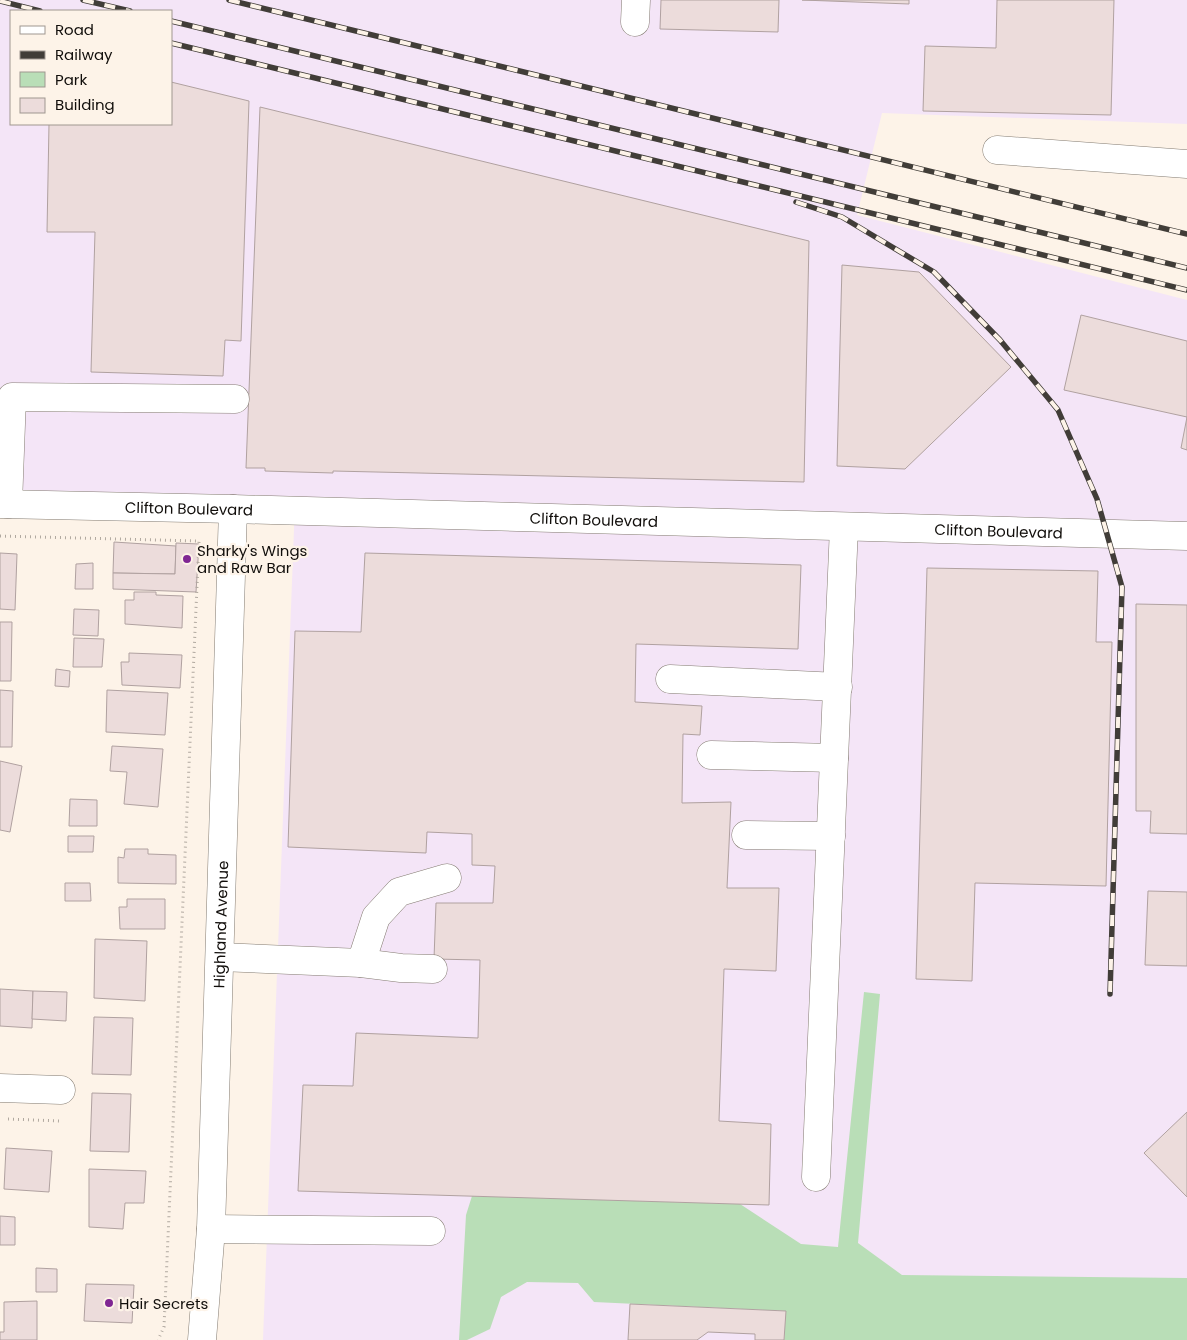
<svg xmlns="http://www.w3.org/2000/svg" width="1187" height="1340" font-family="Poppins,sans-serif">
<rect width="100%" height="100%" fill="#fdf3e8"/>
<path fill="#f4e5f7" fill-rule="evenodd" d="M0,0h1187v124l-305,-11 -25,102 330,85v1040h-924l32,-837 -295,-6zM11,11h160v113h-160z"/>
<path fill="#b9deb7" d="M864,992l16,2 -22,249 44,32 285,3v62h-403l1,-29 -191,-9 -16,-19 -51,-1 -26,15 -11,32 -23,11h-8l7,-125 6,-19 268,8 61,40 37,3z"/>
<g fill="#ecdcdb" stroke="#b0a1a0">
<path d="M661,0h118l-1,32 -118,-3z"/>
<path d="M802,0h107v4z"/>
<path d="M997,0h117l-3,115 -188,-4 2,-65 71,2z"/>
<path d="M171,82l78,19 -8,240 -16,-1 -2,36 -132,-4 4,-140h-48l2,-108h122z"/>
<path d="M260,107l549,134 -5,241 -471,-11v2l-68,-2v-3h-19z"/>
<path d="M842,265l77,7 92,95 -106,102 -68,-3z"/>
<path d="M1081,315l106,26v109l-6,-2 6,-31 -123,-27z"/>
<path d="M114,542l62,4 -1,28 -62,-1z"/>
<path d="M176,543l23,1 -3,48 -83,-3v-16l62,1z"/>
<path d="M0,553l17,1 -2,56 -15,-1z"/>
<path d="M365,553l436,12 -3,84 -162,-5 -1,58 67,4 -2,29 -17,-1 -1,69 49,-1 -4,86h52l-3,83 -52,-2 -5,152 52,3 -2,81 -471,-14 5,-106 50,1 3,-53 122,5 2,-78 -46,-1 2,-56h57l2,-37 -23,-1v-31l-45,-2 -1,21 -138,-6 7,-216 66,1z"/>
<path d="M93,563v26h-18l1,-25z"/>
<path d="M927,568l171,3 -2,71h16l-6,244 -131,-3 -3,98 -56,-2z"/>
<path d="M134,592h22v3l27,1 -1,32 -57,-4v-24h9z"/>
<path d="M1136,604l51,1v229l-37,-1 1,-22h-15z"/>
<path d="M74,609l25,1 -1,26 -25,-1z"/>
<path d="M0,622h12l-1,59h-11z"/>
<path d="M74,638l30,1 -2,28h-29z"/>
<path d="M129,653l53,2 -2,33 -58,-3 -1,-23h8z"/>
<path d="M56,669l14,2 -1,16 -14,-1z"/>
<path d="M0,690l13,1 -1,56h-12z"/>
<path d="M107,690l61,3 -3,42 -59,-3z"/>
<path d="M112,746l51,3 -5,58 -34,-3 3,-32 -17,-1z"/>
<path d="M0,761l22,5 -12,66 -10,-2z"/>
<path d="M70,799l27,1v26h-28z"/>
<path d="M68,836h26l-1,16h-25z"/>
<path d="M125,849h23v5l28,1v29l-58,-1v-26l6,1z"/>
<path d="M65,883h25l1,18h-26z"/>
<path d="M1148,891l39,1v74l-42,-1z"/>
<path d="M127,899h38v30h-45l-1,-22h8z"/>
<path d="M95,939l52,2 -2,60 -51,-3z"/>
<path d="M0,989l33,2 -1,37 -32,-2z"/>
<path d="M33,991l34,1 -1,29 -34,-2z"/>
<path d="M94,1017l39,1 -2,57 -39,-1z"/>
<path d="M92,1093l39,1 -2,58 -39,-1z"/>
<path d="M1187,1112v85l-43,-44z"/>
<path d="M6,1148l46,3 -3,41 -45,-3z"/>
<path d="M89,1169l57,2 -2,32h-19l-2,26 -34,-2z"/>
<path d="M0,1216l15,1v28h-15z"/>
<path d="M36,1268l21,1v23h-21z"/>
<path d="M86,1284l48,1 -2,38 -48,-2z"/>
<path d="M37,1301v39h-37v-8h4v-30z"/>
<path d="M630,1304l156,7 -2,29h-29v-6l-47,-2 -11,8h-69z"/>
</g>
<g fill="none" stroke-linecap="round" stroke-linejoin="round">
<defs>
<g id="minor">
<path d="M635,22l1,-22"/>
<path d="M997,150l190,14"/>
<path id="s1" d="M0,504l233,5 954,27"/>
<path d="M8,504l4,-107 223,2"/>
<path d="M670,679l168,8"/>
<path d="M711,755l123,3"/>
<path d="M746,835l85,1"/>
<path d="M220,957l141,6 15,-46 23,-25 48,-14"/>
<path d="M361,963l40,5 32,1"/>
<path d="M0,1088l61,2"/>
<path d="M816,1177l28,-650"/>
<path d="M211,1229l220,2"/>
<path id="s2" d="M202,1340l9,-111 22,-720"/>
</g>
</defs>
<use href="#minor" stroke="#847c72" stroke-width="29"/>
<g stroke="#b0a89f" stroke-width="3" stroke-dasharray="1 4" stroke-linecap="butt">
<path d="M0,536l199,5 -35,786 -6,13"/>
<path d="M8,1119l52,2"/>
</g>
<use href="#minor" stroke="#fff" stroke-width="28"/>
<defs>
<g id="rail">
<path d="M83,0l47,11"/>
<path d="M229,0l958,234"/>
<path d="M0,1l40,10"/>
<path d="M171,21l1016,247"/>
<path d="M171,43l1016,247"/>
<path d="M796,202l46,15 92,55 66,68 58,70 39,89 25,88 -12,407"/>
</g>
</defs>
<use href="#rail" stroke="#413d38" stroke-width="5.5"/>
<use href="#rail" stroke="#fdf3e8" stroke-width="4" stroke-dasharray="11" stroke-linecap="butt"/>
</g>
<g fill="#7f2693" stroke="#fdf3e8" stroke-width="2">
<circle cx="187" cy="559" r="5"/>
<circle cx="109" cy="1303" r="5"/>
</g>
<g text-anchor="middle" dominant-baseline="central" stroke-width="4.5" stroke-linejoin="round" paint-order="stroke">
<g font-size="15" fill="#110e0b" stroke="#fdf3e8">
<text stroke="none"><textPath href="#s1" startOffset="189">Clifton Boulevard</textPath></text>
<text stroke="none"><textPath href="#s1" startOffset="594">Clifton Boulevard</textPath></text>
<text stroke="none"><textPath href="#s1" startOffset="999">Clifton Boulevard</textPath></text>
<text stroke="none"><textPath href="#s2" startOffset="416">Highland Avenue</textPath></text>
</g>
<g font-size="15" fill="#110e0b" stroke="#fdf3e8" text-anchor="start">
<text x="197" y="550">Sharky's Wings<tspan x="197" dy="17">and Raw Bar</tspan></text>
<text x="119" y="1303">Hair Secrets</text>
</g>
</g>
<rect x="10" y="10" width="162" height="115" fill="#fdf3e8" stroke="#9f9790"/>
<rect x="20" y="26" width="25" height="8" fill="#ffffff" stroke="#9f9790"/>
<text x="55" y="35" font-size="15" fill="#110e0b">Road</text>
<rect x="20" y="51" width="25" height="8" fill="#413d38" stroke="#9f9790"/>
<text x="55" y="60" font-size="15" fill="#110e0b">Railway</text>
<rect x="20" y="72" width="25" height="15" fill="#b9deb7" stroke="#9f9790"/>
<text x="55" y="85" font-size="15" fill="#110e0b">Park</text>
<rect x="20" y="98" width="25" height="15" fill="#ecdcdb" stroke="#9f9790"/>
<text x="55" y="110" font-size="15" fill="#110e0b">Building</text>
</svg>
